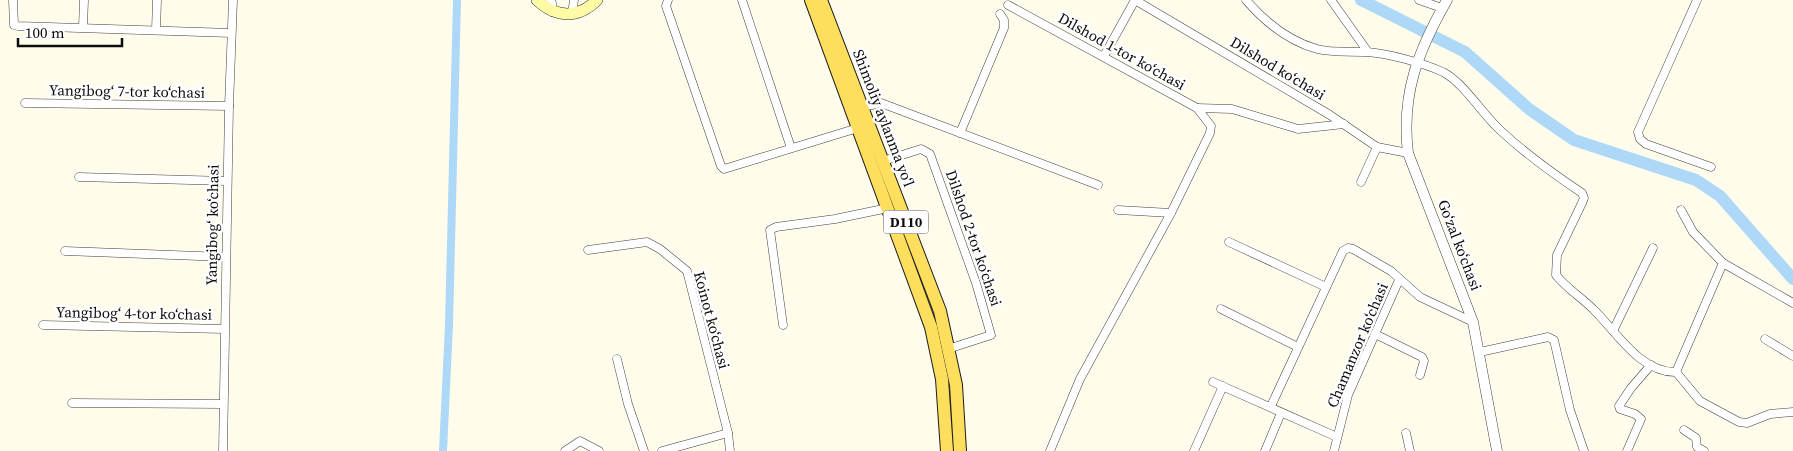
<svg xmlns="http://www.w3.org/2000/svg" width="1793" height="451" font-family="'Source Serif 4',serif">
<rect width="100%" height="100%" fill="#fffceb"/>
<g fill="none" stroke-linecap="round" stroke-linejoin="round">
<path stroke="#aed8f8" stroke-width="8" d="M443,451l6,-126 8,-325"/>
<path stroke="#aed8f8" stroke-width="12" d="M1361,0l104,52 64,57 45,31 122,40 24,16 73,83"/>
<defs>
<g id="minor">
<path d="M13,0l1,25 4,1 213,7"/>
<path d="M550,0l2,3v9"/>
<path d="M668,0l-2,6 55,160 3,3 137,-42"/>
<path d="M742,0l49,148"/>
<path d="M1135,0l195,115 47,32 31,6"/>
<path d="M1246,0c19,22 42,41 71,49 15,4 33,2 49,3 21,1 57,11 77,20 21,11 40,43 58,59 27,25 51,42 81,62l2,5 -2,5 -25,52 -1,20c10,13 25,22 37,34 23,22 47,64 83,63l24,29 39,21 8,1 23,-9 23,-2"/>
<path d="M1331,0l37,52"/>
<path d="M1419,0l23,8"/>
<path d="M1697,0l-59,132 2,7 6,5 65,23"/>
<path d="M1008,5l189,103 14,18 -1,7 -39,80 -91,166 -30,72"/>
<path d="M572,14l2,-14"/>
<path d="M83,27l1,-27"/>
<path d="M156,30l1,-30"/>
<path d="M1104,56l31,-56"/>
<path d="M25,103l204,3"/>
<path d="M862,107l19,-4 217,82"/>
<path d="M1197,108l35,1 66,20 46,-5"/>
<path d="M960,133l44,-105v-8l-4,-6"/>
<path d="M883,161l38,-12 9,5 46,129 15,52 -43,14"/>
<path d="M79,177l148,4"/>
<path d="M1361,182l16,-35"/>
<path d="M1118,210l53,3"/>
<path d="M1229,242l97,45"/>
<path d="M588,250l59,-8 13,7 27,22 41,162 2,18"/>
<path d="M65,251l161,6"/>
<path d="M1723,263l70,40"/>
<path d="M1221,309l77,38"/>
<path d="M43,325l181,4"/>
<path d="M783,325l-13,-95 6,-3 59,-8 53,-11"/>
<path d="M1613,331l40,-83"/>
<path d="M1375,334l47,23 2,4 -4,14"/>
<path d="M1765,339l28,17"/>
<path d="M1480,352l68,-15 6,3 16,70 14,41"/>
<path d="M617,359l11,45 16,47"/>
<path d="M1676,372l47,-109 -30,-31 -12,-22"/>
<path d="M1213,382l124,55"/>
<path d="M72,403l151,1"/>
<path d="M1271,406l72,-155 5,-3 5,1 38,22 29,26 53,25"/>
<path d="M1684,430l12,8 1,9 7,4"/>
<path d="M1406,433l4,18"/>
<path d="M223,451l6,-345 4,-106"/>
<path d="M565,451l15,-10 19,10"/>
<path d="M662,451l66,-18"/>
<path d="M1194,451l29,-65"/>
<path d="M1265,451l16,-38"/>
<path d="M1334,451l14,-56 51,-115"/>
<path d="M1627,451l14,-32 -6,-5 -15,-5 -1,-3 12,-18 20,-23"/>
</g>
<path id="tertiary" d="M1447,0c-29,51 -46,94 -39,153l65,169 24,129"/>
<path id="secondary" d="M537,0c19,18 41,19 60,0"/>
<g id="primary">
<path d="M811,0l120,327 11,52 5,72"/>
<path d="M821,0l119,311 16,74 4,66"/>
</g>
</defs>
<use href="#minor" stroke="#3f3f3f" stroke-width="9"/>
<use href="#tertiary" stroke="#3f3f3f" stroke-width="11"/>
<use href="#secondary" stroke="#2e2e2e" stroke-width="12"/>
<use href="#primary" stroke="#1d1d1d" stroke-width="14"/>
<use href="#minor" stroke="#fff" stroke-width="8"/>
<use href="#tertiary" stroke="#fff" stroke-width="10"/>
<use href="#secondary" stroke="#fffaa6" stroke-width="11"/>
<use href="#primary" stroke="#fddf5d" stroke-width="12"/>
</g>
<g text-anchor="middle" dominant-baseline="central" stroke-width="5" stroke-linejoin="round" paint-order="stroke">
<rect fill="#fff" stroke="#555" stroke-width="1" x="883.5" y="210.5" width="45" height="23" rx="4"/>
<g font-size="14" font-weight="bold" fill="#0c0c0c">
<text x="906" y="222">D110</text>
</g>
<g font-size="15" fill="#0c0c0c" stroke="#fff">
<text transform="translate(1122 51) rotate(29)">Dilshod 1-tor koʻchasi</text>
<text transform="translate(1278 68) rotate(31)">Dilshod koʻchasi</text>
<text transform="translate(127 91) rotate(1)">Yangibogʻ 7-tor koʻchasi</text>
<text transform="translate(884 118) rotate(69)">Shimoliy aylanma yoʻl</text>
<text transform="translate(212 225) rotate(-89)">Yangibogʻ koʻchasi</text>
<text transform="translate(974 238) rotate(71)">Dilshod 2-tor koʻchasi</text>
<text transform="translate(1460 245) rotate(69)">Goʻzal koʻchasi</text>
<text transform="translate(134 313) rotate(1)">Yangibogʻ 4-tor koʻchasi</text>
<text transform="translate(712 320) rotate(75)">Koinot koʻchasi</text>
<text transform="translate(1357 345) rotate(-67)">Chamanzor koʻchasi</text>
</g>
</g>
<path d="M18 38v8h104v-8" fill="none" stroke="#0c0c0c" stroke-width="2.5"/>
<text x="25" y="38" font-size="15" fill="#0c0c0c" stroke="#ffffff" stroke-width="4" paint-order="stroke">100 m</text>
</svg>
